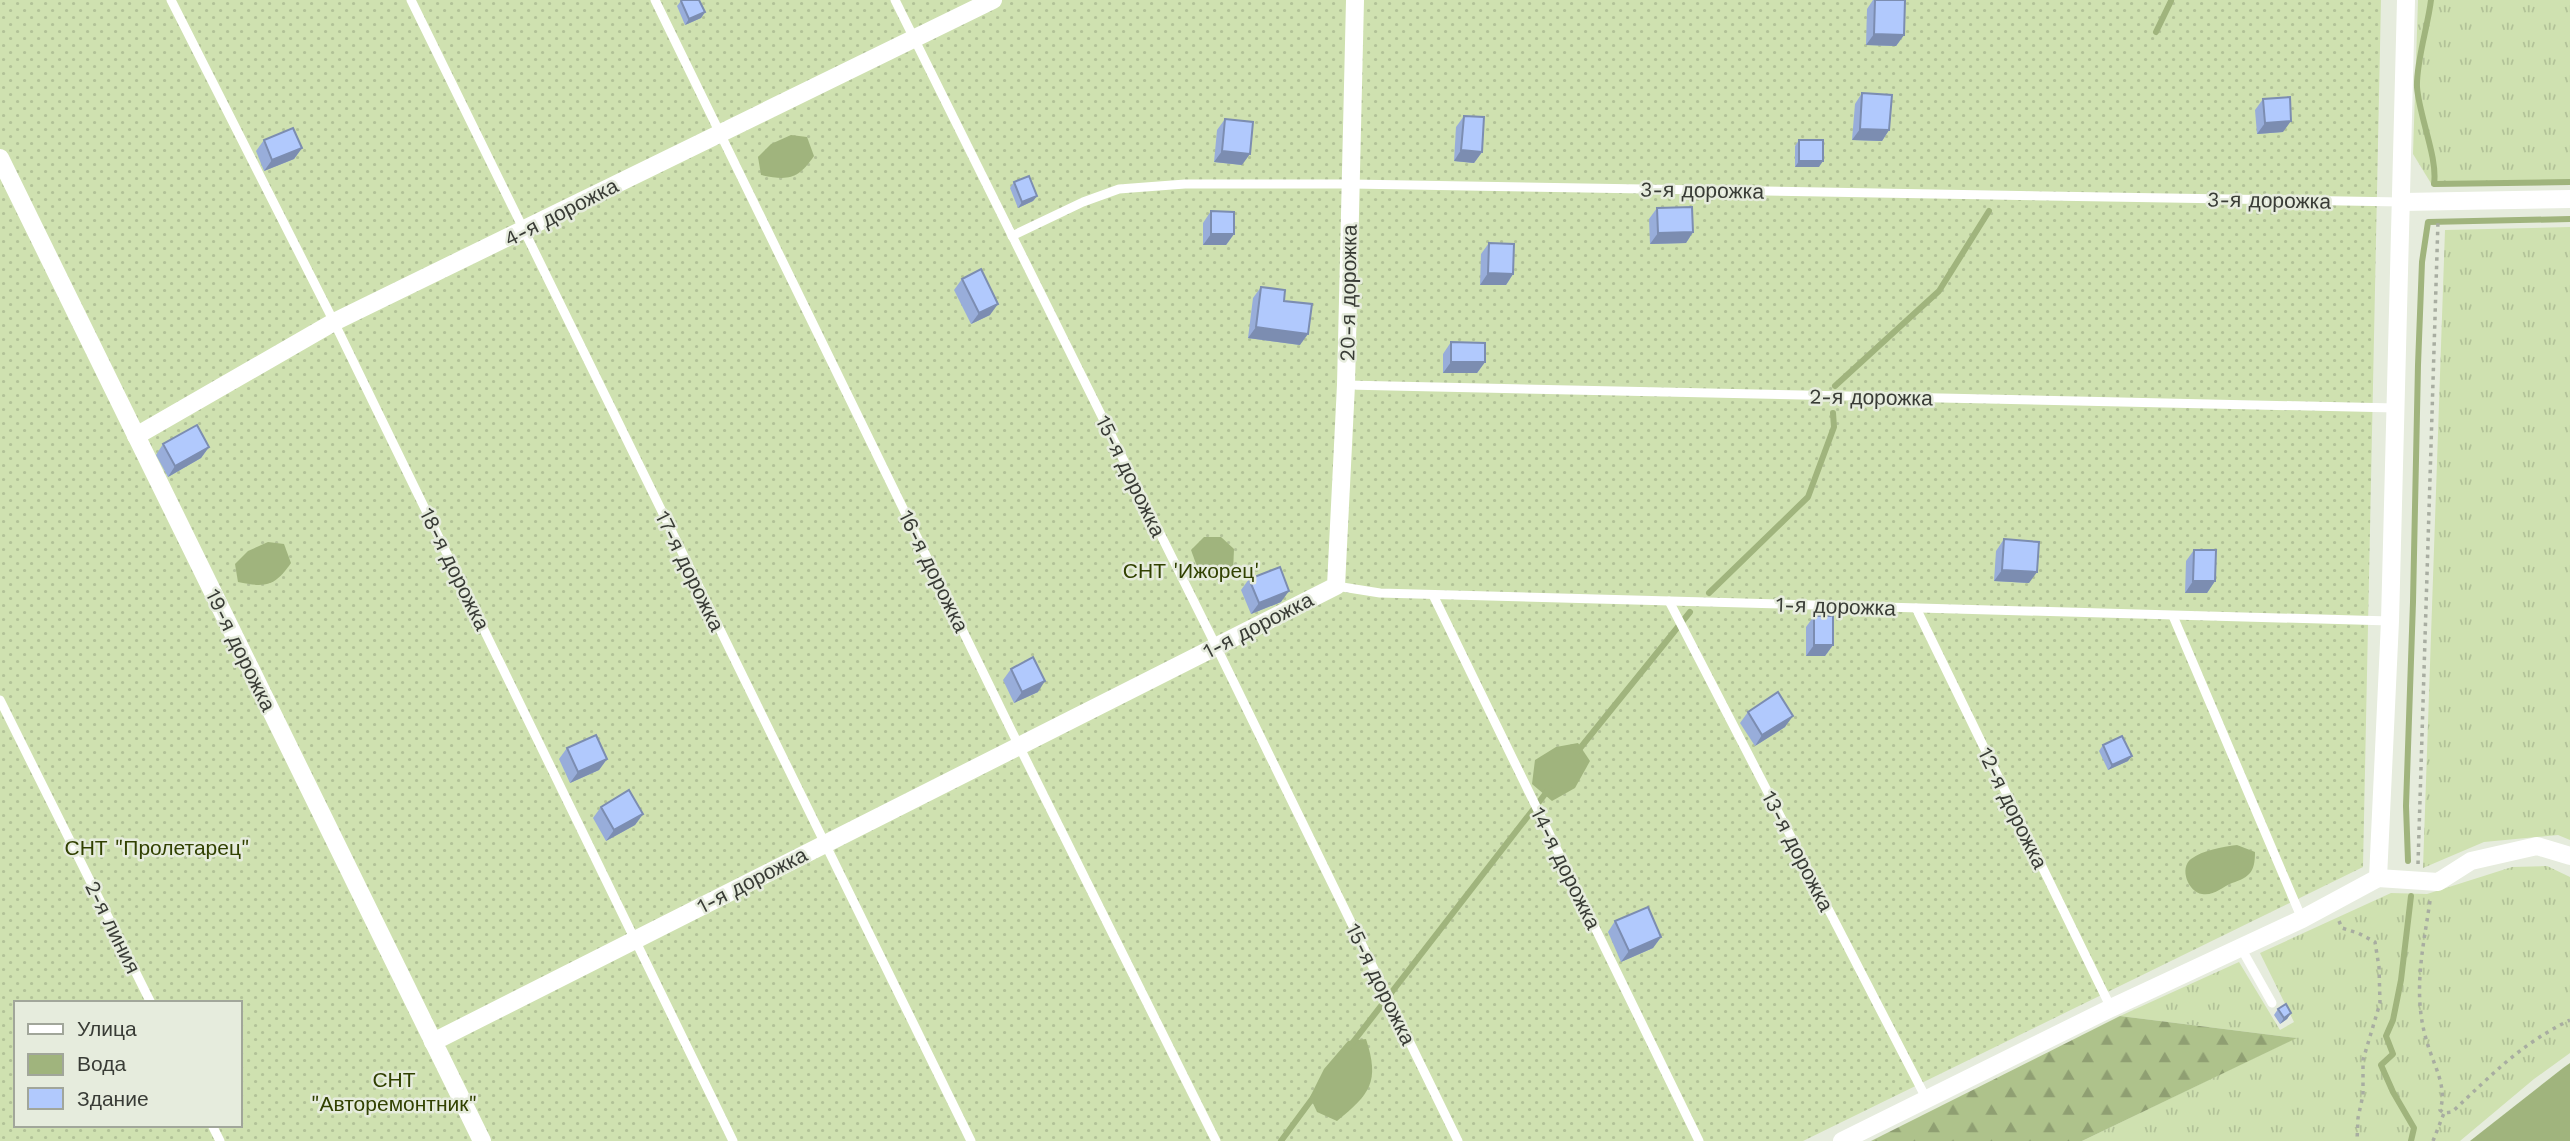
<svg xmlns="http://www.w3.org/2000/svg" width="2570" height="1141" font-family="'Work Sans',sans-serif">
<defs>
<pattern id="grass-tufts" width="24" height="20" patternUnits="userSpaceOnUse" patternTransform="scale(1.75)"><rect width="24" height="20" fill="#cfe1b0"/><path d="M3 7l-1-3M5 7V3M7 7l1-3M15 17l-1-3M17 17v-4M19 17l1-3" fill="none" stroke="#b2c298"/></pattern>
<pattern id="forest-firs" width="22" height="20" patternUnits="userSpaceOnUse" patternTransform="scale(1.75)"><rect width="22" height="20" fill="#aec28b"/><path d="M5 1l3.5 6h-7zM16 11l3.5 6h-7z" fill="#8f9f72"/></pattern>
<pattern id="garden-dots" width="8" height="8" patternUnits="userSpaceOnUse" patternTransform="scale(1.75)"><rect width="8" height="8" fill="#cfe1b0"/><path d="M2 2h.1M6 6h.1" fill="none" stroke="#b2c298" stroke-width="1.8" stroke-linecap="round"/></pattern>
</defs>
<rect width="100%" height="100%" fill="#e6ecdd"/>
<g fill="url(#grass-tufts)">
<path d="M2418,0h152v182l-138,3 -19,-31z"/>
<path d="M2570,227v613l-12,-5 -74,7 -61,26 22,-638z"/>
<path d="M2547,866l23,11v176l-36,26 -74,62h-378l214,-103 -176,-22 119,-54 41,68 14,-8 -34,-69 131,-60 36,1 85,-27z"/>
</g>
<path fill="url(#forest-firs)" d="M2120,1016l177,22 -215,103h-211z"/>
<path fill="url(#garden-dots)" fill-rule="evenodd" d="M0,0h2381l-18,867 -560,274h-1803zM16,1003h224v122h-224z"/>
<g fill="#a0b47d">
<path d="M791,135l16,2 7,19c-16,23 -25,25 -53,19l-3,-18 13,-13z"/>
<path d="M1204,537h17l13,12 -1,23 -16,8 -18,-8 -8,-22z"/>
<path d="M268,542l16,2 7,19c-16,23 -25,25 -53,19l-3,-18 13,-13z"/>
<path d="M1578,743l12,18 -15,27 -23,13 -20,-17 3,-24 21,-13z"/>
<path d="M2237,845l18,7c0,20 -5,25 -23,31 -10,4 -18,13 -30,11 -14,-2 -23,-26 -11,-35 12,-9 31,-12 46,-14z"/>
<path d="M1366,1039c14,43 4,55 -29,82l-20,-9 -7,-15 14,-28 24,-28z"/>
<path d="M2570,1063v78h-100l93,-73z"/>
</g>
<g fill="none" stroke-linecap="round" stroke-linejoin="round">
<g stroke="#a0b47d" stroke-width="6">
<path d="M2431,0c-3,26 -15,62 -14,87 2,29 21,71 17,97l136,-2"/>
<path d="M2156,32l15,-31"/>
<path d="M1835,386l104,-95 50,-80"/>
<path d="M1709,593l99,-96 26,-70 -1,-14"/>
<path d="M1577,752l113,-140"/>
<path d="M2408,861l-2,-55 7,-204 5,-237 4,-103 6,-40 142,-3"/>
<path d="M2411,896l-10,84 -8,40 -7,16 7,18 -12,11 12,27 21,36 -3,13"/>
<path d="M1350,1046l199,-257"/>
<path d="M1281,1141l34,-46"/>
</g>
<g stroke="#a8ada1" stroke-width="3.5" stroke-dasharray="3.5 5" stroke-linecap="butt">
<path d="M2418,864l20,-643"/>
<path d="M2430,901c-7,48 -18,93 -3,141 6,22 21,45 13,68l4,3 8,-1c41,-38 67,-67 118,-92"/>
<path d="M2339,921l3,7 16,5 17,9 4,25 1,36 -17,57v35l-5,23 -1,23"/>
<path d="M2433,1141l11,-28"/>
</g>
<g stroke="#fff" stroke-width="9">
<path d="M171,0l163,322 399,819"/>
<path d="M411,0l560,1141"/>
<path d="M655,0l364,746 197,395"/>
<path d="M895,0l321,646 242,495"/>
<path d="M1012,236l71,-34 36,-13 66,-5h166l1051,18"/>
<path d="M1346,385l1050,23"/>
<path d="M1336,586l44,7 1010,28"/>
<path d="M1433,595l266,546"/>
<path d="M1669,601l258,499"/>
<path d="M1916,608l195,400"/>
<path d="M2173,616l129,303"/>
<path d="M0,700l151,303"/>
<path d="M2241,948l31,55"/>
<path d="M212,1125l8,16"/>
</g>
<g stroke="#fff" stroke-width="18">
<path d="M0,158l482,983"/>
<path d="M2402,202l168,-3"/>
<path d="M136,436l198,-114 659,-322"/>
<path d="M2378,878l60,4 33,-21 66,-15 33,10"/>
<path d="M433,1042l903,-456 10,-201 9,-385"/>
<path d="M1842,1141l269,-133 191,-89 76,-41 12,-257 16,-621"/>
</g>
</g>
<g fill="#98adda">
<path d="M1873,0h32l-1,35 -8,11 -30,-1 1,-36z"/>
<path d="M681,1l24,11 -4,6 -16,7 -8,-19z"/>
<path d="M1862,93l27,37 -7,11 -30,-1 3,-36z"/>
<path d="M2263,99l20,33 -26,2 -2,-24z"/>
<path d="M1464,116l18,36 -8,11 -20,-2 2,-34z"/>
<path d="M1225,119l17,46 -28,-3 3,-32z"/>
<path d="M264,140l38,8 -8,11 -30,12 -8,-20z"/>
<path d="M1799,140l20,27h-24v-21z"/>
<path d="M1014,182l23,14 -4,5 -15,7 -8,-20z"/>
<path d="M1657,208l36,24 -7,11 -36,1 -1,-25z"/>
<path d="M1211,211l23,23 -8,11h-23v-22z"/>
<path d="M1489,243l24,31 -7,11h-26l1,-31z"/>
<path d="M962,279l28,36 -19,9 -17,-34z"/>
<path d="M1261,287l23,14 16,44 -52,-7 5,-40z"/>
<path d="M1451,342l34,20 -8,11h-34v-19z"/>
<path d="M163,444l46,3 -8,11 -33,19 -12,-22z"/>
<path d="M2004,539l25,44 -35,-2 2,-30z"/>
<path d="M2194,550l21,31 -8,12h-22l1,-32z"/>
<path d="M1249,579l32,23 -30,12 -10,-24z"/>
<path d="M1814,616l19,29 -8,11h-19v-29z"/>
<path d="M1011,669l27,23 -24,11 -11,-23z"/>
<path d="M1748,712l37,15 -30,19 -15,-23z"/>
<path d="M2103,745l25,16 -20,9 -9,-19z"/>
<path d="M567,748l40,11 -8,11 -29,13 -11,-24z"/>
<path d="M601,807l42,7 -8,11 -29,16 -13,-23z"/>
<path d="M1615,921l46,16 -8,11 -32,14 -13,-30z"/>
<path d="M2278,1009l13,4 -4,6 -7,5 -6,-9z"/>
</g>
<g fill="#7c8db1">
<path d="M705,12l-4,6 -16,7 4,-6z"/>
<path d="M1874,34l30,1 -8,11 -30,-1z"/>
<path d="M2291,121l-8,11 -26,2 8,-11z"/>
<path d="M1860,129l29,1 -7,11 -30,-1z"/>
<path d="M302,148l-8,11 -30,12 8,-11z"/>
<path d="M1461,150l21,2 -8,11 -20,-2z"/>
<path d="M1222,151l28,3 -8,11 -28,-3z"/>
<path d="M1799,161h24l-4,6h-24z"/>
<path d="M1037,196l-4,5 -15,7 4,-6z"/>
<path d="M1693,232l-7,11 -36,1 8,-11z"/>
<path d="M1211,234h23l-8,11h-23z"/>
<path d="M1488,273l25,1 -7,11h-26z"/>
<path d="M998,304l-8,11 -19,9 8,-11z"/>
<path d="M1256,327l52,7 -8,11 -52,-7z"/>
<path d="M1451,362h34l-8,11h-34z"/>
<path d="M209,447l-8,11 -33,19 7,-11z"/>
<path d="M2002,570l35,2 -8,11 -35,-2z"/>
<path d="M2193,581h22l-8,12h-22z"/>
<path d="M1289,591l-8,11 -30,12 8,-11z"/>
<path d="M1814,645h19l-8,11h-19z"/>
<path d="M1045,681l-7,11 -24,11 8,-11z"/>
<path d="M1793,716l-8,11 -30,19 7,-11z"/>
<path d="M2132,756l-4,5 -20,9 4,-5z"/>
<path d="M607,759l-8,11 -29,13 8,-11z"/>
<path d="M643,814l-8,11 -29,16 8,-11z"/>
<path d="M1661,937l-8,11 -32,14 8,-11z"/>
<path d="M2291,1013l-4,6 -7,5 4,-6z"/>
</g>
<g fill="#b1c9fd" stroke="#7c8db1" stroke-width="2">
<path d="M682,0h17l6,12 -16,7 -8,-18z"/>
<path d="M1875,0h30l-1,35 -30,-1z"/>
<path d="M1862,93l30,2 -3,35 -29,-1z"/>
<path d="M2290,97l1,24 -26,2 -2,-24z"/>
<path d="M1464,116l20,1 -2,35 -21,-2z"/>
<path d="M1225,119l28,3 -3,32 -28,-3z"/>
<path d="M293,128l9,20 -30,12 -8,-20z"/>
<rect x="1799" y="140" width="24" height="21"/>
<path d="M1029,176l8,20 -15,6 -8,-20z"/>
<path d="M1692,207l1,25 -35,1 -1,-25z"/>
<path d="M1211,211l23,1v22h-23z"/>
<path d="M1489,243l25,1 -1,30 -25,-1z"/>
<path d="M981,269l17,35 -19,9 -17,-34z"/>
<path d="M1261,287l24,3 -1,11 28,3 -4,30 -52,-7z"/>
<path d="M1451,342l34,1v19h-34z"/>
<path d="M197,425l12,22 -34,19 -12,-22z"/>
<path d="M2004,539l35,3 -2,30 -35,-2z"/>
<path d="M2194,550h22l-1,31h-22z"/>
<path d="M1280,567l9,24 -30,12 -10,-24z"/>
<rect x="1814" y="616" width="19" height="29"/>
<path d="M1033,657l12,24 -23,11 -11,-23z"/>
<path d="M1778,692l15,24 -31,19 -14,-23z"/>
<path d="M596,735l11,24 -29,13 -11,-24z"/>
<path d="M2122,736l10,20 -20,9 -9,-20z"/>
<path d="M629,790l14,24 -29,16 -13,-23z"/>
<path d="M1648,907l13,30 -32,14 -14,-30z"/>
<path d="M2286,1004l5,9 -7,5 -6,-9z"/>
</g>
<g text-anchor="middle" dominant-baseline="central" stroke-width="5" stroke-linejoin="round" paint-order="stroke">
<g font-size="21" fill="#393c36" stroke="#e6ecdd">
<text transform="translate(1702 190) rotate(1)">3-я дорожка</text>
<text transform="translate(2269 200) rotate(1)">3-я дорожка</text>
<text transform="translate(561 212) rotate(-27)">4-я дорожка</text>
<text transform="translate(1348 293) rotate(-89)">20-я дорожка</text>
<text transform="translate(1871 397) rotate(1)">2-я дорожка</text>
<text transform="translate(1131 476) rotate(64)">15-я дорожка</text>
<text transform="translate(455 569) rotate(64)">18-я дорожка</text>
<text transform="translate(690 571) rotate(64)">17-я дорожка</text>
<text transform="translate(934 571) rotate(64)">16-я дорожка</text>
<text transform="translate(1836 606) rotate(2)">1-я дорожка</text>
<text transform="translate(1258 625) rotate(-27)">1-я дорожка</text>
<text transform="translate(241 650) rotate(64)">19-я дорожка</text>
<text transform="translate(2013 808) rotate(64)">12-я дорожка</text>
<text transform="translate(1798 851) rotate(63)">13-я дорожка</text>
<text transform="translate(1566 868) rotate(64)">14-я дорожка</text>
<text transform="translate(752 880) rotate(-27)">1-я дорожка</text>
<text transform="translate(113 927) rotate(64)">2-я линия</text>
<text transform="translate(1381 984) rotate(64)">15-я дорожка</text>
</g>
<g font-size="21" fill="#314101" stroke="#e6ecdd">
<text x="1191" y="570">СНТ 'Ижорец'</text>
<text x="157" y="847">СНТ "Пролетарец"</text>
<text x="394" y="1079">СНТ<tspan x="394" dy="24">"Авторемонтник"</tspan></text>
</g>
</g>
<rect x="14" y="1001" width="228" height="126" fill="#e6ecdd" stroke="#a1a69a" stroke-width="2"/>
<rect x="28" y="1024" width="35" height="10" fill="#ffffff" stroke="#a1a69a" stroke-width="2"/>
<text x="77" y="1036" font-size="21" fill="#393c36">Улица</text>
<rect x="28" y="1054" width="35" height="21" fill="#a0b47d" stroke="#a1a69a" stroke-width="2"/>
<text x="77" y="1071" font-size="21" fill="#393c36">Вода</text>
<rect x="28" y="1088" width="35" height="21" fill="#b1c9fd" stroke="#a1a69a" stroke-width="2"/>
<text x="77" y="1106" font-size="21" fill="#393c36">Здание</text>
</svg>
